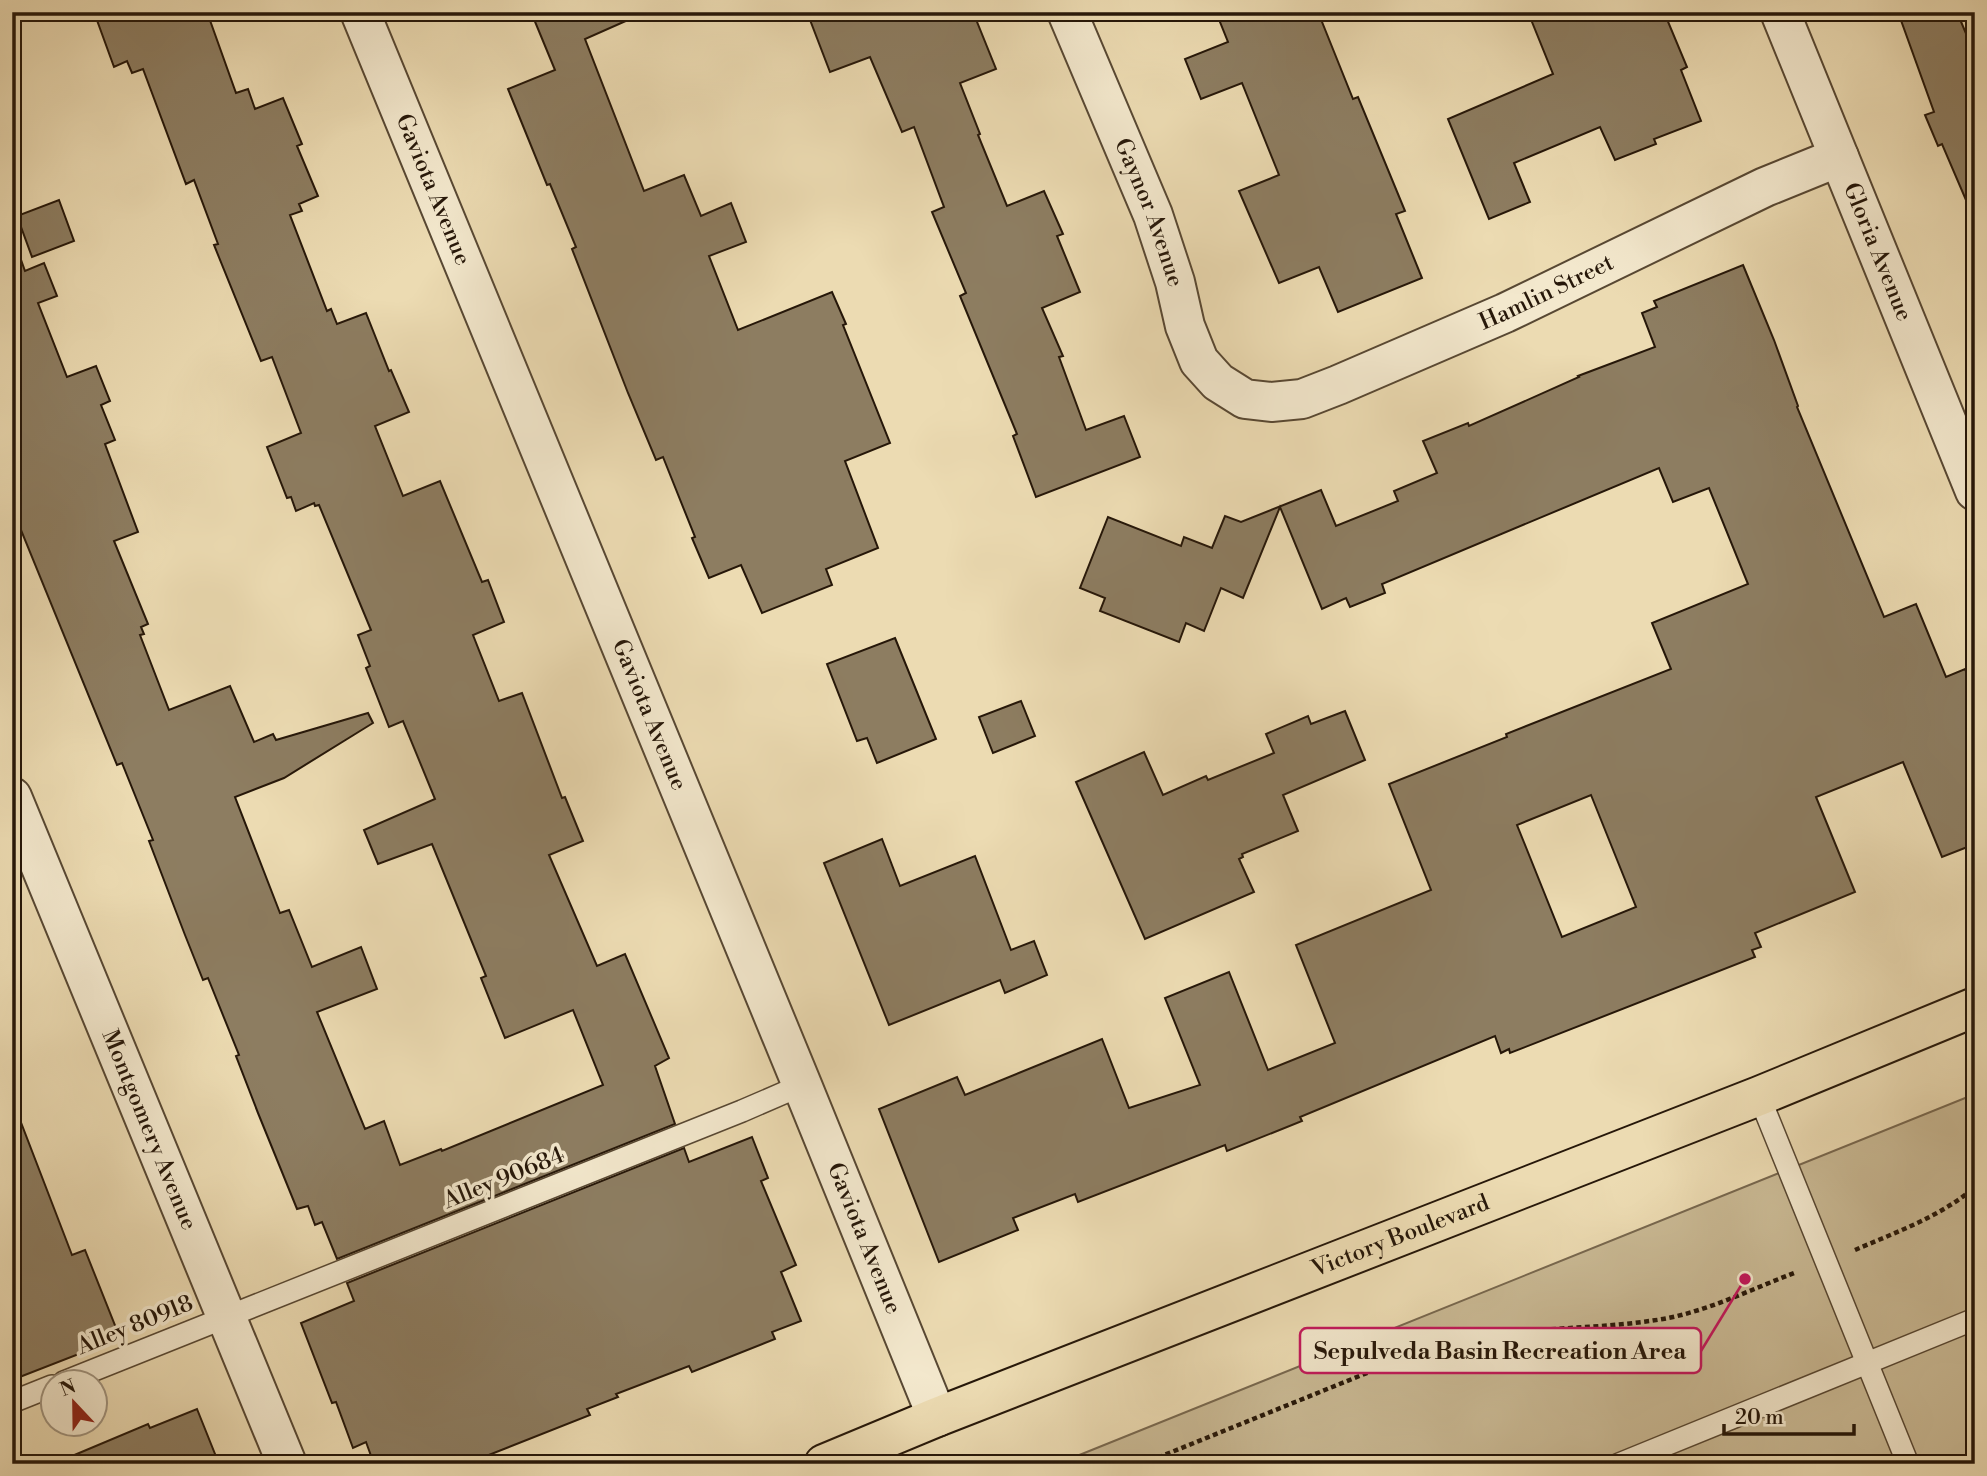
<svg xmlns="http://www.w3.org/2000/svg" width="1987" height="1476" font-family="'Libre Bodoni',serif">
<rect width="100%" height="100%" fill="#ecdbb2"/>
<filter id="stains"><feTurbulence type="fractalNoise" baseFrequency=".00286" numOctaves="4"/><feColorMatrix values="0 0 0 0 .2 0 0 0 0 .09 0 0 0 0 .02 0 0 0 .5 -.17"/></filter>
<radialGradient id="worn" r=".72"><stop offset=".6" stop-color="#630" stop-opacity="0"/><stop offset="1" stop-color="#630" stop-opacity=".3"/></radialGradient>
<path fill="#caba95" stroke="#78684f" stroke-width="2" d="M1975,1094v370h-918z"/>
<g fill="#8d7d61" stroke="#261709" stroke-width="2" fill-rule="evenodd">
<path d="M94,12h113l29,81 12,-4 7,20 28,-11 19,46 -5,2 21,50 -19,8 3,7 -12,4 37,96 4,-2 6,15 29,-11 23,58 2,-1 18,42 -34,14 28,70 37,-15 42,101 6,-2 16,42 -31,13 26,66 23,-8 40,105 3,-1 18,44 -34,14 48,111 28,-12 44,104 -14,8 20,58 -338,135 -15,-37 -7,3 -7,-19 -11,3 -39,-96 -22,-57 3,-1 -31,-77 -5,2 -18,-45 -36,-94 4,-1 -31,-77 -5,2 -105,-257v-265h3l10,28 19,-8 13,33 -19,7 29,74 29,-11 14,35 -9,4 14,35 -10,4 33,88 -24,9 34,83 -7,3 3,7 -4,1 29,75 61,-24 24,56 19,-8 3,6 92,-27 5,10 -89,55 -49,19 45,116 9,-3 23,57 49,-20 16,42 -60,23 48,117 19,-8 16,44 41,-16 1,2 161,-66 -30,-75 -68,28 -24,-60 5,-2 -54,-132 -54,20 -14,-34 71,-31 -32,-78 -14,6 -23,-59 4,-2 -12,-31 13,-5 -52,-125 -4,1 -1,-3 -18,8 -5,-14 -4,1 -20,-51 34,-14 -29,-76 -11,4 -47,-116 4,-1 -24,-64 -8,4 -43,-115 -11,4 -5,-12 -13,6z"/>
<path d="M531,12h115l-61,27 59,152 40,-16 17,41 30,-13 15,39 -37,14 29,74 94,-38 14,32 -3,1 47,118 -45,18 33,87 -52,21 6,16 -70,28 -21,-48 -32,13 -17,-40 3,-1 -32,-80 -7,3 -28,-67 -56,-144 4,-2 -26,-63 -3,1 -39,-96 47,-19z"/>
<path d="M807,12h166l23,57 -36,14 20,51 -2,1 29,71 37,-15 19,43 -6,2 23,56 -38,16 21,48 -4,1 27,73 38,-14 16,41 -104,40 -23,-61 4,-2 -57,-138 6,-3 -34,-81 12,-5 -30,-80 -12,5 -32,-75 -40,15z"/>
<path d="M1216,12h102l35,87 5,-2 47,114 -9,3 26,64 -84,34 -19,-45 -40,16 -40,-92 40,-16 -37,-92 -41,16 -16,-40 43,-17z"/>
<path d="M1528,12h136l23,55 -6,3 20,51 -47,18 2,5 -41,16 -15,-33 -86,36 16,39 -41,17 -41,-100 105,-45z"/>
<path d="M1898,12h59l18,43v166l-33,-77 -4,2 -13,-31 9,-3z"/>
<path d="M59,200l15,41 -42,16 -15,-41z"/>
<path d="M1743,265l31,75 24,66 -1,1 87,210 32,-13 30,73 19,-8 10,23v152l-33,13 -39,-95 -87,35 39,95 -100,41 6,14 -9,3 3,7 -245,96 -1,-4 -8,4 -6,-17 -195,81 2,4 -75,30 -2,-6 -147,57 -3,-8 -62,24 5,12 -79,32 -60,-153 78,-32 8,18 137,-56 27,69 71,-23 -35,-87 64,-26 39,98 67,-27 -39,-98 135,-55 -42,-106 118,-47 -1,-3 165,-65 -19,-46 96,-39 -39,-96 -36,14 -14,-34 -277,116 3,9 -35,14 -4,-9 -24,11 -42,-102 -37,91 -22,-10 -17,43 -18,-8 -7,19 -79,-31 5,-13 -25,-10 28,-71 73,29 3,-9 28,11 13,-32 16,6 80,-32 15,36 62,-25 -4,-10 43,-18 -14,-32 45,-18 1,3 110,-49 -1,-1 77,-29 -13,-34 15,-6 -3,-6zM1591,795l45,112 -74,30 -45,-112z"/>
<path d="M895,638l41,101 -59,24 -10,-25 -10,3 -30,-77z"/>
<path d="M1021,701l14,35 -42,17 -14,-36z"/>
<path d="M1345,711l20,49 -82,35 15,36 -56,23 1,3 -4,2 15,33 -109,47 -69,-157 68,-30 19,43 43,-19 2,4 66,-27 -8,-19 42,-18 3,8z"/>
<path d="M882,839l18,47 75,-30 36,94 23,-9 13,34 -42,18 -5,-13 -111,45 -65,-162z"/>
<path d="M12,1107h3l57,148 13,-5 35,88 -108,42z"/>
<path d="M752,1137l16,41 -7,3 35,84 -15,7 20,49 -29,11 3,7 -83,33 -3,-6 -73,28 2,3 -31,12 3,6 -124,49h-92l-8,-22 -13,6 -17,-46 -4,1 -31,-80 53,-22 -7,-18 337,-135 5,14z"/>
<path d="M197,1409l22,55h-166l95,-40 2,4z"/>
</g>
<g fill="none" stroke-linecap="round" stroke-linejoin="round">
<defs>
<g id="service">
<path d="M1759,1096l149,368"/>
<path d="M64,1382l678,-271 60,-26"/>
<path d="M12,1402l40,-16"/>
<path d="M1619,1464l356,-145"/>
</g>
<g id="minor">
<path id="s1" d="M360,12l442,1073 135,332"/>
<path id="s2" d="M1067,12l86,203 22,67 10,44 14,35 19,21 27,17 26,3 31,-3 36,-14 167,-72 260,-126 74,-30"/>
<path id="s3" d="M12,797l275,667"/>
</g>
<g id="tertiary">
<path id="s4" d="M1780,12l195,479"/>
</g>
<g id="primary">
<path id="s5" d="M824,1464l113,-47 822,-321 216,-89"/>
</g>
</defs>
<use href="#service" stroke="#584833" stroke-width="24"/>
<use href="#minor" stroke="#584833" stroke-width="42"/>
<use href="#tertiary" stroke="#584833" stroke-width="42"/>
<use href="#primary" stroke="#261709" stroke-width="42"/>
<g stroke="#261709" stroke-width="4.5" stroke-dasharray="5 3.5" stroke-linecap="butt">
<path d="M1855,1250c41,-18 85,-33 120,-63"/>
<path d="M1142,1464l299,-121c73,-17 149,-12 222,-24 45,-8 89,-30 131,-46"/>
</g>
<use href="#service" stroke="#f3e8cd" stroke-width="21"/>
<use href="#minor" stroke="#f3e8cd" stroke-width="38"/>
<use href="#tertiary" stroke="#f3e8cd" stroke-width="38"/>
<use href="#primary" stroke="#ecdbb2" stroke-width="38"/>
</g>
<g text-anchor="middle" dominant-baseline="central" stroke-width="7" stroke-linejoin="round" paint-order="stroke">
<g font-size="23" fill="#261709" stroke="#f3e8cd">
<text stroke="none"><textPath href="#s1" startOffset="192">Gaviota Avenue</textPath></text>
<text stroke="none"><textPath href="#s2" startOffset="217">Gaynor Avenue</textPath></text>
<text stroke="none"><textPath href="#s4" startOffset="259">Gloria Avenue</textPath></text>
<text stroke="none"><textPath href="#s2" startOffset="758">Hamlin Street</textPath></text>
<text stroke="none"><textPath href="#s1" startOffset="760">Gaviota Avenue</textPath></text>
<text stroke="none"><textPath href="#s3" startOffset="360">Montgomery Avenue</textPath></text>
<text transform="translate(504 1178) rotate(-22)">Alley 90684</text>
<text stroke="none"><textPath href="#s5" startOffset="620">Victory Boulevard</textPath></text>
<text stroke="none"><textPath href="#s1" startOffset="1326">Gaviota Avenue</textPath></text>
<text transform="translate(135 1325) rotate(-22)">Alley 80918</text>
</g>
</g>
<path fill="none" stroke="#c2185b" stroke-width="2.5" d="M1745 1279L1701 1351"/>
<circle fill="#c2185b" stroke="#f3e8cd" stroke-width="2.5" cx="1745" cy="1279" r="7"/>
<rect fill="#f3e8cd" stroke="#c2185b" stroke-width="2.5" x="1300" y="1328" width="401" height="45" rx="7"/>
<g font-size="24" text-anchor="middle" font-weight="bold" fill="#261709">
<text x="1500" y="1359">Sepulveda Basin Recreation Area</text>
</g>
<rect width="1987" height="1476" fill="none" stroke="#ecdbb2" stroke-width="42"/>
<rect x="14" y="14" width="1959" height="1448" fill="none" stroke="#261709" stroke-width="3.5"/>
<rect x="21" y="21" width="1945" height="1434" fill="none" stroke="#261709" stroke-width="2"/>
<g transform="translate(74 1403) rotate(338)"><circle r="33" fill="#f3e8cd" stroke="#a1947f" stroke-width="2"/>
<path d="M0-5L12 26L0 18L-12 26Z" fill="#8f2418"/>
<text y="-10" font-size="19" font-weight="bold" text-anchor="middle" fill="#261709">N</text>
</g>
<path d="M1724 1424v10h130v-10" fill="none" stroke="#261709" stroke-width="3.5"/>
<text x="1735" y="1424" font-size="21" fill="#261709" stroke="#f3e8cd" stroke-width="5" paint-order="stroke">20 m</text>
<rect width="100%" height="100%" filter="url(#stains)"/>
<rect width="100%" height="100%" fill="url(#worn)"/>
</svg>
